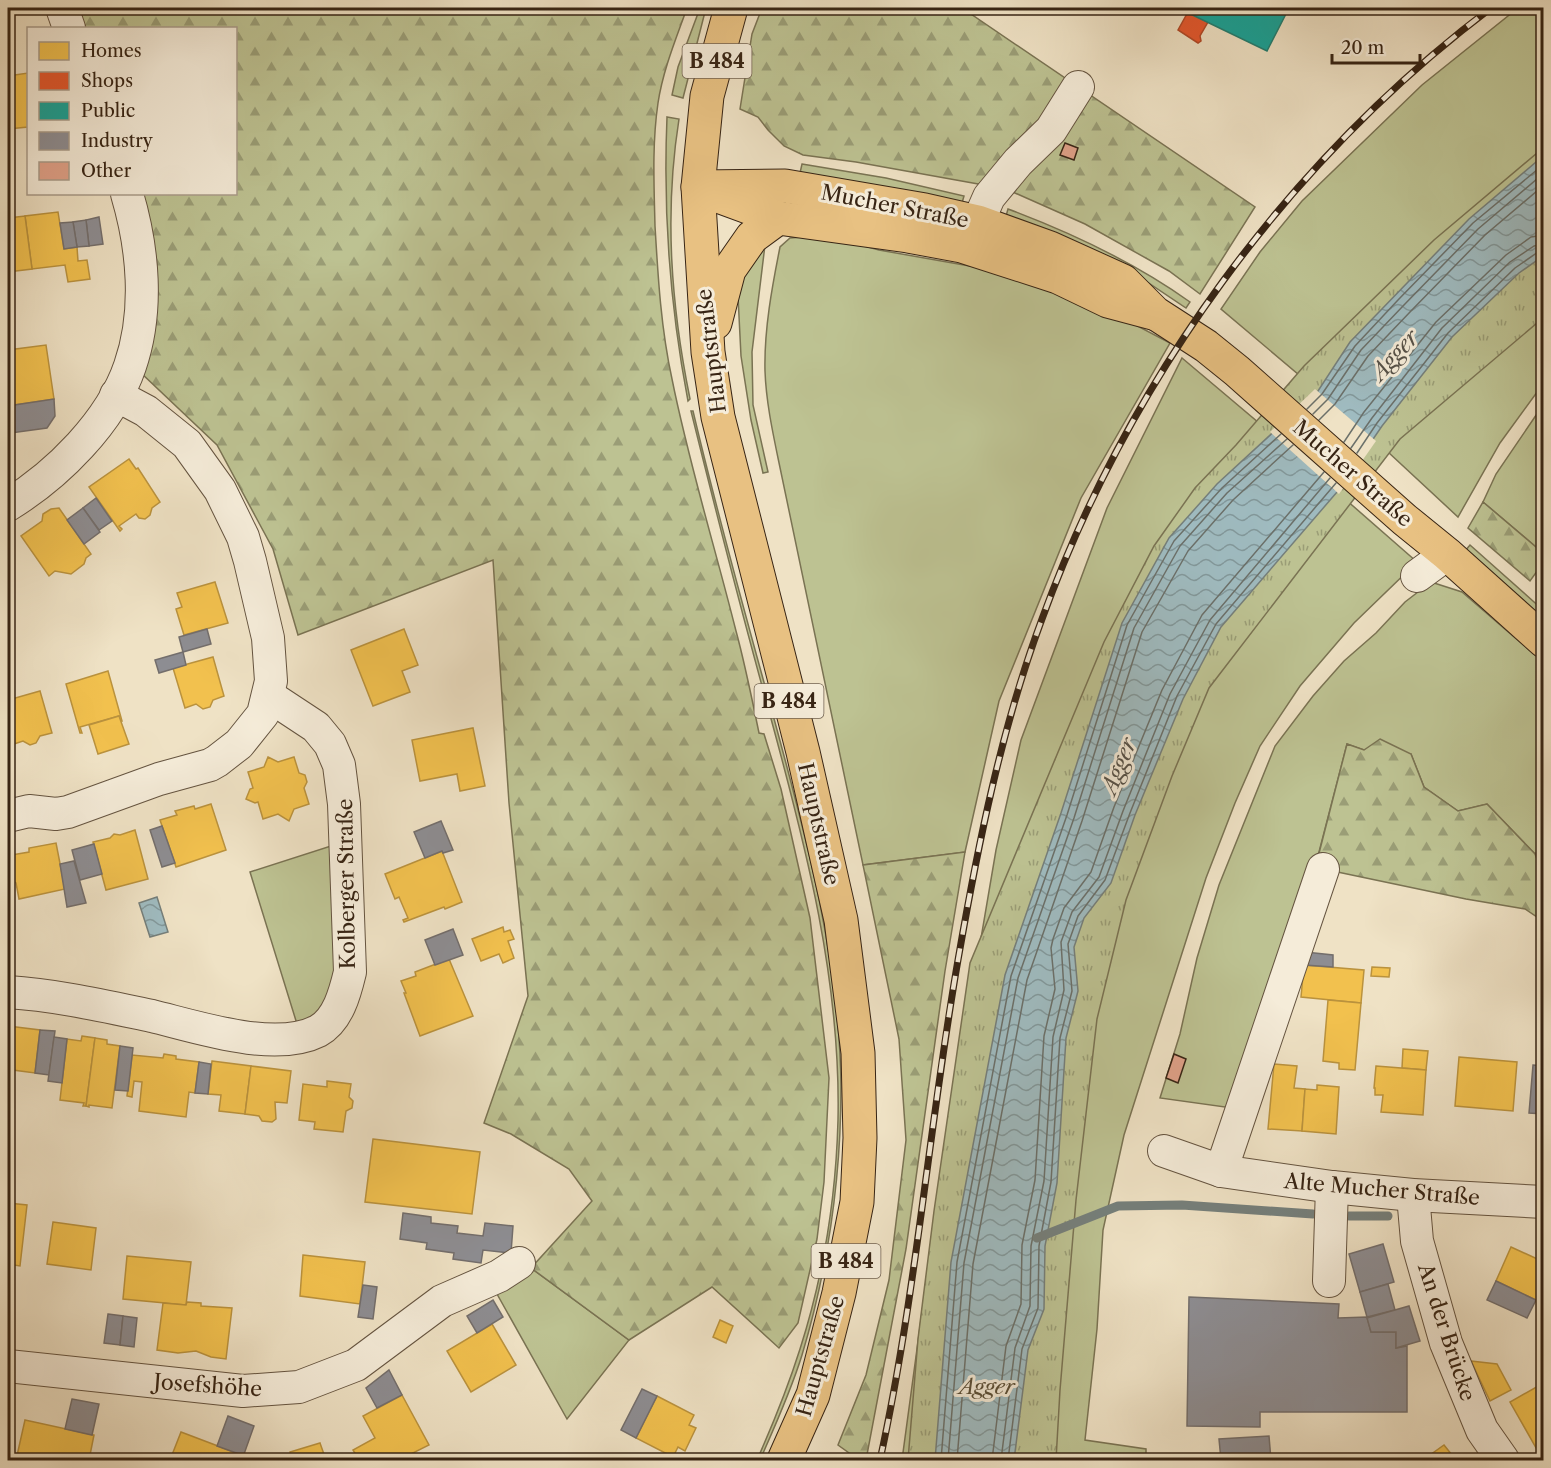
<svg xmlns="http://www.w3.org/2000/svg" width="1551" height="1468" font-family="'Libre Caslon Text',serif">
<defs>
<pattern id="forest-firs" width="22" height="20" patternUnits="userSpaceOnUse" patternTransform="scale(1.5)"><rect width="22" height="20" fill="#bdc292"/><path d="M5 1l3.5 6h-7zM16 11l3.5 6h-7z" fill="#9a9d76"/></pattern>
<pattern id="park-tufts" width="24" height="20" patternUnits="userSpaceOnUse" patternTransform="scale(1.5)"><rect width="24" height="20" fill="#bdc292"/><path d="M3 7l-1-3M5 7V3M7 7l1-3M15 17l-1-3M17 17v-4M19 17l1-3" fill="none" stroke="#9a9d76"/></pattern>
<pattern id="water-waves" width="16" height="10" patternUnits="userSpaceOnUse" patternTransform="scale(1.5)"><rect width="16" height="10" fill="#9fbbc0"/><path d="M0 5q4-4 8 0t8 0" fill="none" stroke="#82989b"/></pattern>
</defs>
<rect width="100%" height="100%" fill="#efe2c5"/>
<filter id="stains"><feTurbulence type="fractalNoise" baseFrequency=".00333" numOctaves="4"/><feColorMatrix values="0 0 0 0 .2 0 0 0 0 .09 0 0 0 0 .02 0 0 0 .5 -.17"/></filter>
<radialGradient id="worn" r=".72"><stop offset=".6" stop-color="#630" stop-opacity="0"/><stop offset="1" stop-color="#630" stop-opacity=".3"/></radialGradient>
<g fill="#bdc292" stroke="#7a7353" stroke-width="1.5">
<path d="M700,8h6l-23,90 -11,-3 6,-28z"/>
<path d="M1518,8h25v148l-225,235 -97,-82 39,-57 42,-51 120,-116z"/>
<path d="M667,117l12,2c-15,95 -8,186 11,280l-2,2c-18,-94 -25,-189 -21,-284z"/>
<path d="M802,164l84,14 78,18 -2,7 -162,-30z"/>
<path d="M1008,209c64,24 126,53 182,93l-4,6 -48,-32 -132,-60z"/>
<path d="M803,237l39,3 37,10 136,24 96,38 59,31 -89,155 -82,203 -34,151 -102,13 -85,-407c-6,-29 -12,-58 -13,-87 -1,-41 7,-84 15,-124l10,-9z"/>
<path d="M765,245l-13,107 1,53 15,67 -5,1 -12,-53 -10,-64 -3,-60 1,-16z"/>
<path d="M1543,256v128l-43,59 -42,74 -84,-78z"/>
<path d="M1182,358l90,76 -337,1026h-33l20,-148 48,-309 26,-153 25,-110 86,-232z"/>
<path d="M1543,405v148l-60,-51 13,-28z"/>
<path d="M691,411h2c24,102 52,203 80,304 33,121 67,246 68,372 0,90 -13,181 -39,268 -11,36 -27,71 -42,105h-3c16,-36 31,-73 43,-111 23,-72 36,-153 38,-229 3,-139 -32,-273 -68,-405 -28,-101 -54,-203 -79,-304z"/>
<path d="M1337,492l80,70 -63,61 -54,63 -40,60 -25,57 -29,75 -82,257 -21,95 -6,99 -12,111 61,9v11h-132l47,-337 122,-424z"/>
<path d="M1470,545l73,65v10l-78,-69z"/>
<path d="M1431,582l31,10 81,70v184l-8,8 -48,-50 -29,7 -34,-24 -13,-33 -47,-4 -17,-6 -35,135 -80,229 -72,-10 20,-64 17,-76 22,-73 56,-139 38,-50 31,-35 32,-28 29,-31z"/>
<path d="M334,845v142l-16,25 -11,9 -10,3 -47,-152z"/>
<path d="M531,1268l98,72 -62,79 -70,-125z"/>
</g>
<g fill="url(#forest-firs)" stroke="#7a7353" stroke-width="1.5">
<path d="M78,8h609c-11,31 -24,62 -29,95 -6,41 -4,82 -3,123 3,51 6,103 17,153 17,85 43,168 64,252 9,33 16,68 23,102l5,1 17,55 29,129 19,160 -5,104 -7,57 -19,84 -19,25 -67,-61 -83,53 -98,-72 61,-67 -23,-32 -58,-35 -27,-11 44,-127 -19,-193 -16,-243 -195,75 -25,-86 -56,-104 -77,-73 13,-57 -3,-94 -8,-27h94v-166h-150z"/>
<path d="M762,8h200l293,199 -55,87 -31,-23 -84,-47 -79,-35 -150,-27 -53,-7 -19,-9 -16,-16 -10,-13 -18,-8 12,-75z"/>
<path d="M1483,502l60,51v10l-13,18 -62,-53z"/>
<path d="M1380,739l31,15 13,33 34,24 29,-7 48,50 8,21v46l-18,-12 -59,-10 -138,-29 -12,-5 31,-121 17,6z"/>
<path d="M965,852l-20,119 -39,278 -40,211h-7l-21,-15 28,-70 23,-95 17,-140 -7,-101 -36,-174z"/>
</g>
<path fill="url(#park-tufts)" stroke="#7a7353" stroke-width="1.5" d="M1543,148v170l-143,121 -191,249 -37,88 -46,124 -29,119 -21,181 -16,190 -4,70h-148l10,-121 16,-128 36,-248 134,-321 50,-96 41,-58 41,-43 68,-79 130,-126z"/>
<g fill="url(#water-waves)" stroke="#757f7b" stroke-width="1.5">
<path d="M1543,156v100l-24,17 -67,64 -70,89 -45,66 -116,135 -38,72 -48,116 -24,68 -27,35 -10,29 4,44 -12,47 -9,145 -12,63 -1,63 -16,41 -14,110h-79l16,-198 54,-287 56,-162 61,-190 47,-85 48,-54 101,-93 32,-49 119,-123z"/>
<path d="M157,897l11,35 -18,5 -11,-34z"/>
</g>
<path fill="#efe2c5" d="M1315,389l61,52 -37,53 -69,-62z"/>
<g fill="#f2c14e" stroke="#ba923d" stroke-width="1.5">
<path d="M28,73v54l-20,2v-53z"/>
<path d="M58,212l6,37 13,-2 1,14 9,-1 3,19 -22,3 -3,-17 -33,4 -7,-53z"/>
<path d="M25,216l7,53 -24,3v-54z"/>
<path d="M46,345l8,54 -46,7v-56z"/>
<path d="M129,459l7,10 2,-1 22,34 -8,6 -2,7 -5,4 -6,-1 -3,-4 -17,12 3,3 -2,2 -31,-44z"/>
<path d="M59,508l32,46 -5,4 -2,6 -13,10 -16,-3 -6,5 -28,-40 21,-15 1,-7 8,-5z"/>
<path d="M215,582l13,41 -44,12 -8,-26 6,-2 -5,-14z"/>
<path d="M404,629l14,36 -16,6 8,21 -37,14 -22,-56z"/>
<path d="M213,657l11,39 -11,4 -3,7 -7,2 -7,-5 -11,4 -12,-40z"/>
<path d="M108,671l14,50h-2l-1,-5 -39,11 2,6h-2l-14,-49z"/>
<path d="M40,691l12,42 -12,3 -4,7 -6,2 -7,-4 -12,4 -3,-12v-33z"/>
<path d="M119,716l10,28 -31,10 -9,-29z"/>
<path d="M473,728l12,58 -25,5 -3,-17 -37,7 -8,-41z"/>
<path d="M268,757l10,5 16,-5 5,16 6,2 2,7 -3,6 5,16 -15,5 -5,12 -11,-7 -15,5 -5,-17 -3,1 -9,-4 4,-10 3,-1 -5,-16 16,-5z"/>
<path d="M211,804l15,46 -50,17 -16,-47 17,-5 -2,-4 19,-5 1,3z"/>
<path d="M135,830l13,49 -42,11 -13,-48 17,-4 4,-4 6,1z"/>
<path d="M56,843l9,46 -46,10 -3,-16 -3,-2 -2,-9 3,-4 -3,-13 18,-3v-4z"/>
<path d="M442,851l20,51 -17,7 -1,-2 -40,15 -1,-2 5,-2 -9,-21 -4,2 -10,-25z"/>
<path d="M503,927l1,5 6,-2 4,9 -6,2 6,17 -11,5 -4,-9 -18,7 -9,-22z"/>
<path d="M449,959l24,57 -53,20 -16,-43h2l-5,-12 15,-5 -1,-4z"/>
<path d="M1304,965l60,5 -3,33 -60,-6z"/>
<path d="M1372,967l18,1 -1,9 -18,-1z"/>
<path d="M1328,1000l33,3 -6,67 -16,-1v-6l-16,-2z"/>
<path d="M8,1026l32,4 -5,43 -22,-3 1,-6h-6z"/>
<path d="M82,1036l13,2 -9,68h-3l1,-3 -24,-3 7,-61 14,2z"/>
<path d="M95,1038l12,2v4l13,2 -8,62 -23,-3v2l-3,-1z"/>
<path d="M1403,1049l25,2 -2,19 -24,-2z"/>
<path d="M1540,1052h4v14l-5,-1z"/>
<path d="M164,1054l12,2v3l23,3 -4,31 -6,-1 -3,25 -47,-6 3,-29 -8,-1 -2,16 -5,-1 5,-41 31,3z"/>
<path d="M1459,1057l58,5 -4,49 -58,-5z"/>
<path d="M212,1061l39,5 -6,48 -26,-3 2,-16 -13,-1z"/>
<path d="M1274,1064l23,2 -3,22 11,1 -3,42 -34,-2z"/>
<path d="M251,1066l40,5 -4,32 -12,-1 1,17 -4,3 -10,-1 -3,-5 -14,-2z"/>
<path d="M1376,1066l50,4 -3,45 -42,-3 2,-17h-8v-7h-1z"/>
<path d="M327,1081l24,3 -2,13 4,4 -1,7 -6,3 -3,21 -29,-3 1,-7 -16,-2 4,-36 24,3z"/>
<path d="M1317,1085l22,2 -3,47 -34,-3 3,-42 12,1z"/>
<path d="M373,1139l107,13 -8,62 -107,-12z"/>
<path d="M8,1203l19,2 -7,61 -12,-2z"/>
<path d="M53,1222l43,6 -5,42 -44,-6z"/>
<path d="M1511,1247l33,15v22l-8,16 -40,-19z"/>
<path d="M303,1255l62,7 -5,42 -60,-8z"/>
<path d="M127,1256l64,6 -5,43 -63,-6z"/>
<path d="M187,1302l14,1v3l31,2 -6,51 -15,-2 -15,-6 -18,2 -21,-3 6,-47 23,2z"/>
<path d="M720,1320l13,6 -7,17 -13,-6z"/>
<path d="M1544,1321v22h-4z"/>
<path d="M492,1324l24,41 -45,27 -24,-41z"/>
<path d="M1471,1361l26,3 14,26 -21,11z"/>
<path d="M1540,1385l4,6v60l-5,2 -29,-51z"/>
<path d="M402,1395l27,50 -30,15h-40l-6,-10 22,-12 -12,-22z"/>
<path d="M657,1396l37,19 -5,10 7,3 -11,23 -7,-4 -5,10 -37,-19z"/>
<path d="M25,1420l69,15 -5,25h-73z"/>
<path d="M181,1432l58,22 -2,6h-67z"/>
<path d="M320,1443l6,17h-34l-2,-8z"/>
<path d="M1444,1445l12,15h-33z"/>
</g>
<path fill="#e4572e" stroke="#b04826" stroke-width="1.5" d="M1188,12l20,10 -8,14 1,5 -3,2 -20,-13z"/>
<path fill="#17a398" stroke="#217d70" stroke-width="1.5" d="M1178,8h111l-22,43z"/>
<g fill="#8d8d92" stroke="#736e6c" stroke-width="1.5">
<path d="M99,217l4,27 -14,2 -3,-26z"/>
<path d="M86,220l3,26 -12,1 -4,-25z"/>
<path d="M73,222l4,25 -13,2 -4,-26z"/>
<path d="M54,399l1,17 -8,12 -36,5 -3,-27z"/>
<path d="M96,498l16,23 -13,9 -16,-22z"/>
<path d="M83,508l17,24 -16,12 -17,-24z"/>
<path d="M207,629l4,15 -28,8 -4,-15z"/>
<path d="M183,652l3,13 -27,8 -4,-13z"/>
<path d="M441,821l12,29 -10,3 -1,-2 -17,7 -11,-26z"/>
<path d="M162,826l13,37 -13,4 -12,-37z"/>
<path d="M94,844l8,30 -22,6 -8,-30z"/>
<path d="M74,861l12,42 -19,4 -7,-43z"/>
<path d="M453,929l10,26 -28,10 -10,-25z"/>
<path d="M1305,952l28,3v12l-29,-2z"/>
<path d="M40,1030l15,1 -6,44 -14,-2z"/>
<path d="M54,1037l13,2 -5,44 -14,-2z"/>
<path d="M120,1046l13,2 -5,43 -13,-1z"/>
<path d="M199,1062l12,2 -3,30 -13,-1z"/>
<path d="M1533,1065l11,1v48l-15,-1z"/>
<path d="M403,1213l28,4v6l27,3 -1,7 26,3 2,-13 28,3 -2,27 -28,-3 -2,13 -28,-4 1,-6 -28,-4 1,-6 -27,-4z"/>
<path d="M1383,1244l11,38 -34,10 -11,-38z"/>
<path d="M1496,1281l40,19 -9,18 -40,-18z"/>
<path d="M1388,1284l7,26 -28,7 -7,-25z"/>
<path d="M363,1285l14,2 -4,32 -15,-2z"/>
<path d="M1189,1297l150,7 -1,14 29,-1 4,15h25v16l11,-2v66h-147v15l-73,-1z"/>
<path d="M493,1300l10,17 -26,16 -10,-17z"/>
<path d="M1409,1306l11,35 -24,7v-16h-25l-4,-14z"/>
<path d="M108,1314l15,2 -3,29 -16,-2z"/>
<path d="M123,1316l14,2 -3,29 -14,-2z"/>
<path d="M389,1370l13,25 -25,13 -11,-20z"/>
<path d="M642,1389l15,7 -21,42 -15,-8z"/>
<path d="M72,1399l27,5 -7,31 -27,-6z"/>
<path d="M228,1416l26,10 -11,31 -5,-1 1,-2 -22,-8z"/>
<path d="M1269,1436l2,24h-50l-2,-21z"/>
<path d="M1182,1454l12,6h-13z"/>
</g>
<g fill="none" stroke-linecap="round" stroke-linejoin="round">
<g stroke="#6b706a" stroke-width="1.5">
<path d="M1307,409l15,-15 33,-48 43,-46 75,-77 71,-59"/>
<path d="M1313,414l15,-15 33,-49 42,-44 75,-77 66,-56"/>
<path d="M1319,420l16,-16 33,-48 42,-44 75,-77 59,-50"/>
<path d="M1344,442l20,-30 72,-90 70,-67 25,-18 13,-2"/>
<path d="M1351,448l21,-30 70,-90 68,-66 24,-16 10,-2"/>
<path d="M1357,453l20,-30 71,-90 67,-65 23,-16 6,-1"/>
<path d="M941,1460l16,-198 54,-286 56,-161 60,-190 47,-84 48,-53 59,-54"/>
<path d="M948,1460l16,-197 54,-285 56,-160 60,-190 46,-82 47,-53 60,-54"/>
<path d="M957,1460l16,-196 54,-284 55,-159 60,-189 46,-81 45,-51 60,-55"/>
<path d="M992,1460l14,-114 15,-42 1,-59 13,-65 9,-144 11,-47 -4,-41 2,-9 11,-31 27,-36 23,-65 48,-117 40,-75 122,-143"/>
<path d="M1001,1460l14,-112 15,-42 1,-60 13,-65 9,-144 11,-47 -3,-48 11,-30 27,-35 24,-66 47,-117 40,-74 120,-142"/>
<path d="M1008,1460l14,-111 16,-41 1,-62 12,-64 9,-144 12,-47 -4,-47 10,-28 27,-36 25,-67 47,-117 39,-72 120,-141"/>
</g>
<g stroke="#757f7b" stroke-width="9">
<path d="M1349,1216h39"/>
<path d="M1037,1238l81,-32 64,-1 131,9"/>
</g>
</g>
<g fill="#e1a28a" stroke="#372414" stroke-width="1.5">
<path d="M1065,143l13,5 -4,12 -14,-5z"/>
<path d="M1174,1054l12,5 -8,24 -12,-5z"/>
</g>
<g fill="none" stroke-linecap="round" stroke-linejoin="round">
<defs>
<g id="minor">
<path d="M62,8l7,20"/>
<path d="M978,222l11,-25 29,-35 33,-32 27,-43"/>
<path d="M8,505c49,-30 103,-83 122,-139 19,-55 13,-118 -3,-172"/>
<path d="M1417,576l30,-22"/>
<path d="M8,816l21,-5 27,3 12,-2 91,-33 51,-14 7,-4 22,-17 24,-30 8,-33 -3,-43 -18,-77 -7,-24 -23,-47 -33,-46 -41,-33 -30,-16"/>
<path d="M8,992c48,3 96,14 144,24 45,11 123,37 166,15 20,-11 27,-38 32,-59l-6,-168 -5,-39 -9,-21 -14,-17 -47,-31"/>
<path d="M1164,1151l57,20 111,16 81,8 131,7"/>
<path d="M1221,1171l102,-302"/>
<path d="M1413,1195l4,46 29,102 36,87 21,30"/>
<path d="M1329,1281l3,-94"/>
<path d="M8,1366l235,25 56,-4 57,-22 86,-64 57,-25 20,-13"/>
</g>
<g id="major">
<path d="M731,8l-24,88 -9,91 10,165 10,65 85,335 38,168 17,133 2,85 -3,64 -18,91 -26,102 -29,65"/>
<path d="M698,187l87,-1 140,24 53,12 72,26 73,33 32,32 51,33 31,25 168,149 42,34 97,87"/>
<path d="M710,193l68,25 130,18 54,10 96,31 50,24 45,12"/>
<path d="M715,323l14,-53 23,-33 26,-19"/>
</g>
</defs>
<use href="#minor" stroke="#655440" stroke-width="34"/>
<use href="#major" stroke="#372414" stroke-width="35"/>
<use href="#minor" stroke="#f5ecd9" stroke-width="32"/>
<use href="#major" stroke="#e8c182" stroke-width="33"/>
<defs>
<path id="rail" d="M880,1460c36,-164 49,-334 78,-500 20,-115 43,-231 84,-341 87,-239 245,-457 449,-611"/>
</defs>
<use href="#rail" stroke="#372414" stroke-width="7"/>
<use href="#rail" stroke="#f5ecd9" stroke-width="4.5" stroke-dasharray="14" stroke-linecap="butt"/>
</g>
<g text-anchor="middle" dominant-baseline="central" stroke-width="6" stroke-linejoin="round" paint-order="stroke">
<g fill="#f5ecd9" stroke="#70604f" stroke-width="1.5">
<rect x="682.5" y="44" width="69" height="34" rx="4.5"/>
<rect x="754.5" y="684" width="69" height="34" rx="4.5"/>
<rect x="811.5" y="1244" width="69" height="34" rx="4.5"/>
</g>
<g font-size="20" font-weight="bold" fill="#372414">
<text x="717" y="61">B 484</text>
<text x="789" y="701">B 484</text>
<text x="846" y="1261">B 484</text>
</g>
<g font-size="21" fill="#372414" stroke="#f5ecd9">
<text transform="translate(895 206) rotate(11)">Mucher Straße</text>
<text transform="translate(711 351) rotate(-97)">Hauptstraße</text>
<text transform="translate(1353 473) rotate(41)">Mucher Straße</text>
<text transform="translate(819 824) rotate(77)">Hauptstraße</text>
<text transform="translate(346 884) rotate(-91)">Kolberger Straße</text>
<text transform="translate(1382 1189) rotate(5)">Alte Mucher Straße</text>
<text transform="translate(1447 1332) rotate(72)">An der Brücke</text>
<text transform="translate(820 1356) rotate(-74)">Hauptstraße</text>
<text transform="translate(208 1385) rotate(4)">Josefshöhe</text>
</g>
<g font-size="21" font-style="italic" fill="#584c34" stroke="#f5ecd9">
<text x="987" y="1386">Agger</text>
</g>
<g font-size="22" font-style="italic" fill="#565148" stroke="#f5ecd9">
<text transform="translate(1395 355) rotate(-48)">Agger</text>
<text transform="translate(1119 766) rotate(-68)">Agger</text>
</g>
</g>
<rect width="1551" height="1468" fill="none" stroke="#efe2c5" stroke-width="30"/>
<rect x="9" y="9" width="1533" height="1450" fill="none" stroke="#372414" stroke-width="3"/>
<rect x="15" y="15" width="1521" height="1438" fill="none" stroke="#372414" stroke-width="1.5"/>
<rect x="27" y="27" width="210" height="168" fill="#f5ecd9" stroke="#a99c8a" stroke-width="1.5"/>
<rect x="39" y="42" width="30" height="18" fill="#f2c14e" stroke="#a99c8a" stroke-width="1.5"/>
<text x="81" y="57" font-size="18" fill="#372414">Homes</text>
<rect x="39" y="72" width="30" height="18" fill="#e4572e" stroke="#a99c8a" stroke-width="1.5"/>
<text x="81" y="87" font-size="18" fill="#372414">Shops</text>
<rect x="39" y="102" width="30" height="18" fill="#17a398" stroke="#a99c8a" stroke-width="1.5"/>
<text x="81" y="117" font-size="18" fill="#372414">Public</text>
<rect x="39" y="132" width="30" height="18" fill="#8d8d92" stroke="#a99c8a" stroke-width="1.5"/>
<text x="81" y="147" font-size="18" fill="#372414">Industry</text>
<rect x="39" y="162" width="30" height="18" fill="#e1a28a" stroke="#a99c8a" stroke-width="1.5"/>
<text x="81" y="177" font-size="18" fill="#372414">Other</text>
<path d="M1332 54v9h88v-9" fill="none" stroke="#372414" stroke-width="3"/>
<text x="1341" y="54" font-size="18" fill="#372414" stroke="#f5ecd9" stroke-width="4.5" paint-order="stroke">20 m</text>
<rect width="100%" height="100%" filter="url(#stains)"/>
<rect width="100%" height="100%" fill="url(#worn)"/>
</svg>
